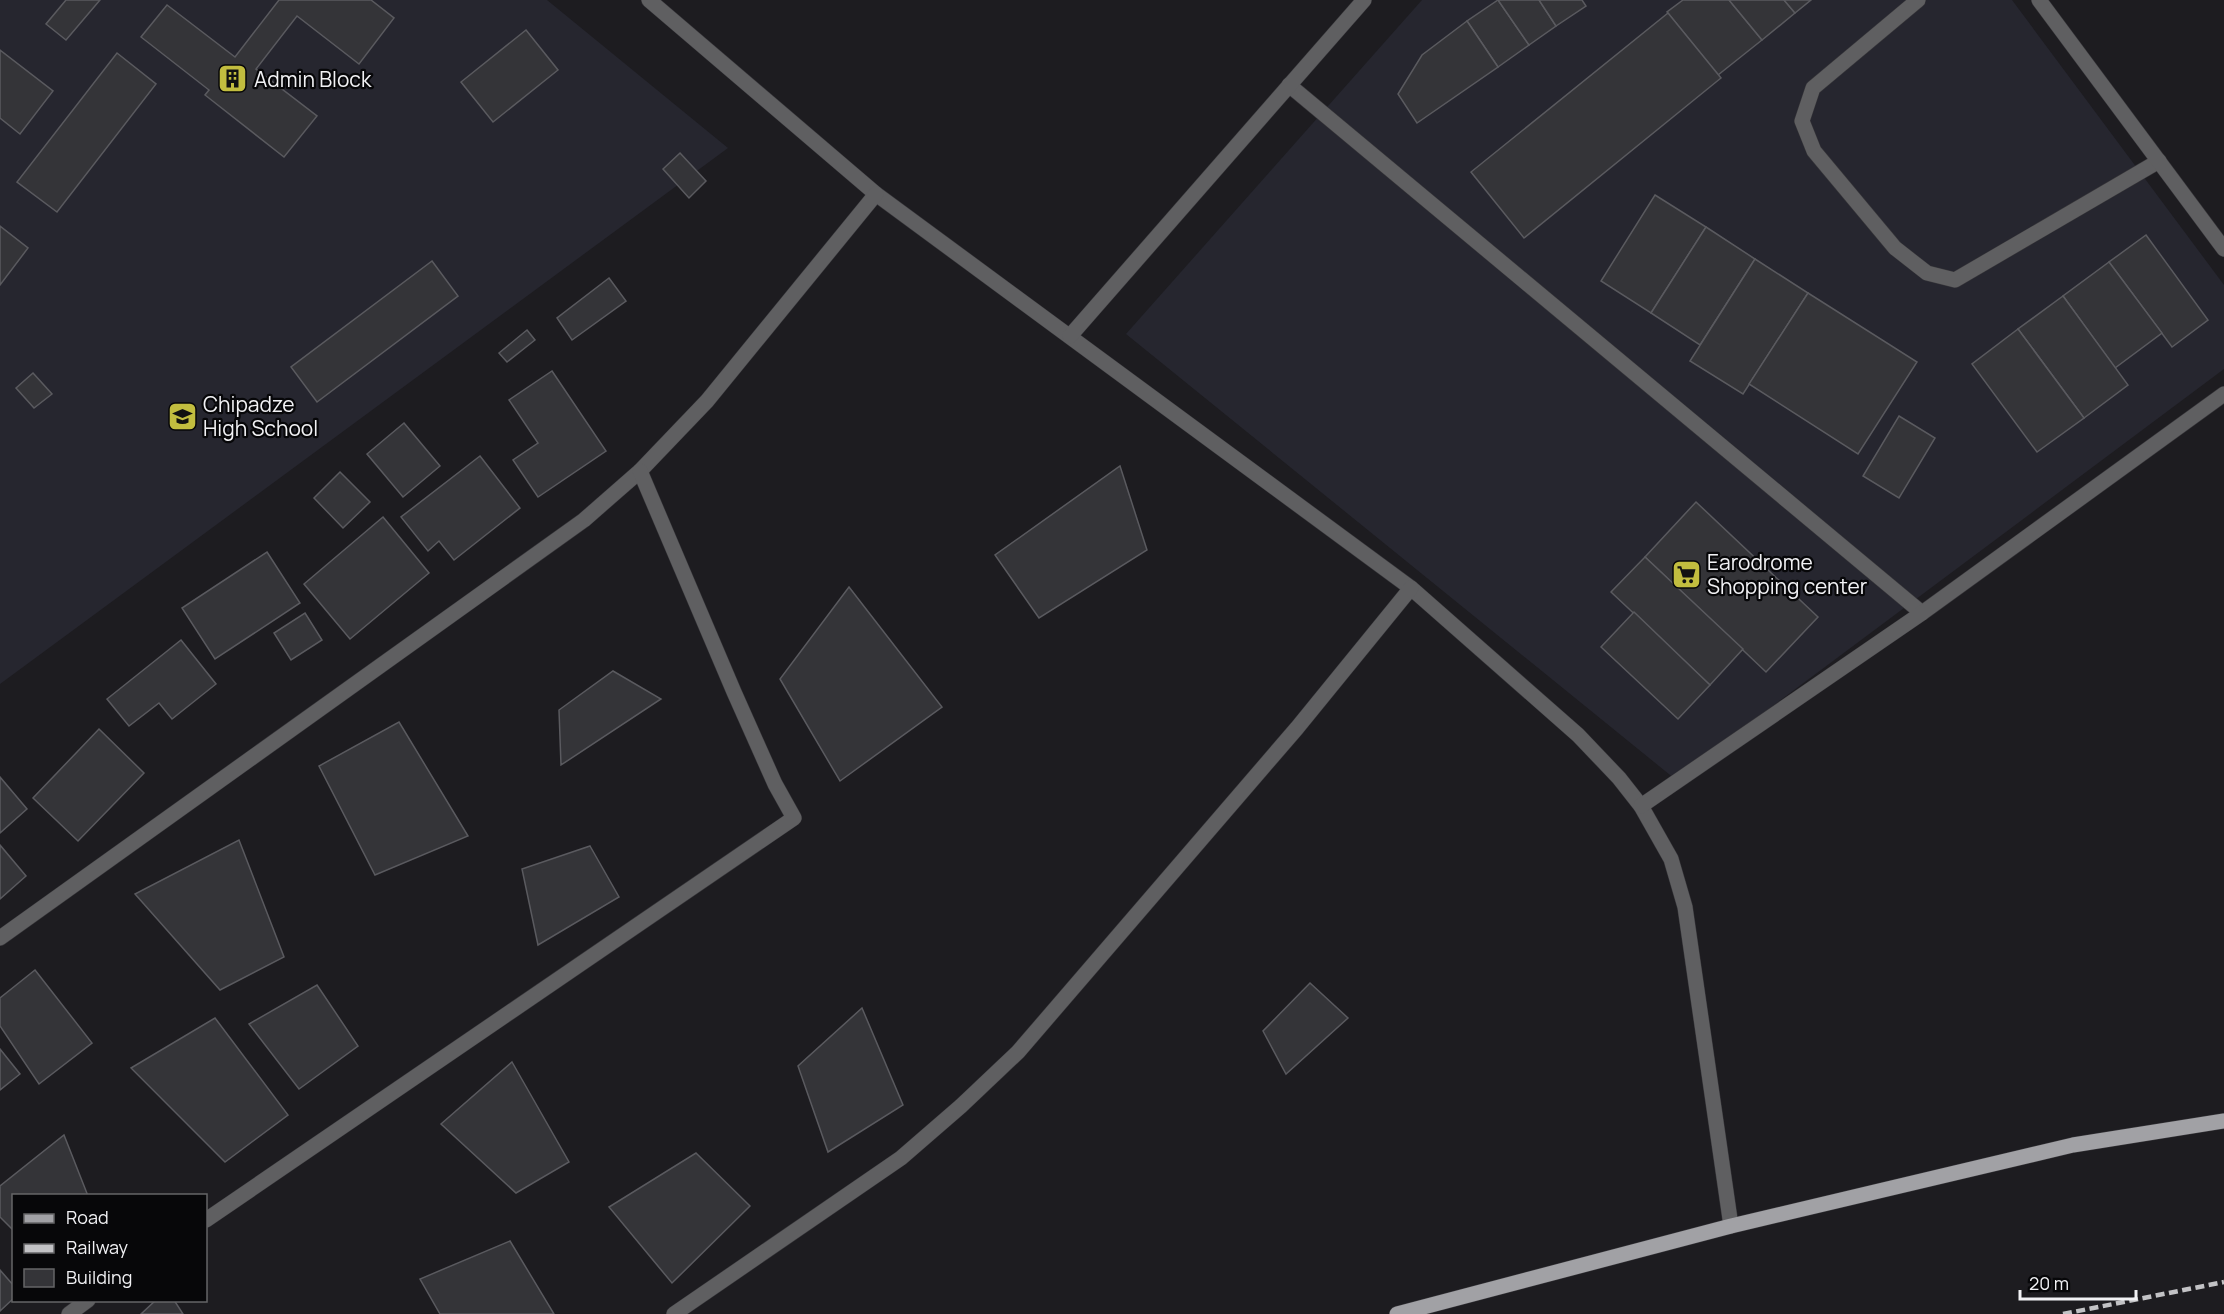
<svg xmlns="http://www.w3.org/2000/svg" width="2224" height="1314" font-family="Manrope,sans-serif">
<rect width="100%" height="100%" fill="#1d1c20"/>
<g fill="#26262f">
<path d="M0,0h547l181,148 -728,536z"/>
<path d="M1422,0h590l212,285v84l-549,410 -549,-445z"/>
</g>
<g fill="#343438" stroke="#5a5a5f" stroke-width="1.5">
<path d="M66,0h34l-34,40 -20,-16z"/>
<path d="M279,0h92l23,18 -35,46 -62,-48 -41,53 61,47 -33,41 -79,-62 4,-5 -68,-53 26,-32 68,52z"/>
<path d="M1498,0l31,45 -31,22 -31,-46z"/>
<path d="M1498,0h41l17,26 -27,19z"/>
<path d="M1539,0h43l4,6 -30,20z"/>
<path d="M1683,0h46l33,40 -44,35 -51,-63z"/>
<path d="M1729,0h55l11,13 -33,27z"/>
<path d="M1784,0h27l-16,13z"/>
<path d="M1668,13l53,65 -197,160 -53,-66z"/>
<path d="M1467,21l31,46 -81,56 -19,-29 24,-39z"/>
<path d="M526,30l32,40 -65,52 -32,-40z"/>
<path d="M0,50l53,41 -33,43 -20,-16z"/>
<path d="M117,53l39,31 -99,128 -40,-30z"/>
<path d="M680,153l26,28 -17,17 -26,-29z"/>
<path d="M1655,195l51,32 -55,86 -50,-32z"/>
<path d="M0,226l28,22 -28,37z"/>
<path d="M1706,227l49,32 -55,86 -49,-32z"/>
<path d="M2146,235l62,85 -36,27 -63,-85z"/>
<path d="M1755,259l53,34 -65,101 -53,-33z"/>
<path d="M432,261l26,35 -141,106 -26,-35z"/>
<path d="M2109,262l53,71 -47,35 -52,-72z"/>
<path d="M609,278l17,23 -54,39 -15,-22z"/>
<path d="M1808,293l109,69 -59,92 -109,-70z"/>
<path d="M2063,296l65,89 -44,33 -66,-89z"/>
<path d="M2018,329l66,89 -47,34 -65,-88z"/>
<path d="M527,330l8,10 -28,22 -8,-9z"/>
<path d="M552,371l54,80 -68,46 -25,-37 25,-17 -29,-43z"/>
<path d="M33,373l19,21 -18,14 -18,-20z"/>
<path d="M1899,416l36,22 -36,60 -36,-22z"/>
<path d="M404,423l36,43 -37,31 -36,-43z"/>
<path d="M480,456l40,52 -66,52 -15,-19 -11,10 -27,-34z"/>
<path d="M1120,466l27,84 -108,68 -44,-63z"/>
<path d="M340,472l30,30 -27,26 -29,-30z"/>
<path d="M1696,502l122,115 -52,55 -121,-115z"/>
<path d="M383,517l46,56 -79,66 -46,-55z"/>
<path d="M267,552l33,51 -85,56 -33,-51z"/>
<path d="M1645,557l98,92 -33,36 -99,-93z"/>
<path d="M849,587l93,120 -102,74 -60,-102z"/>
<path d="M1634,612l76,73 -32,34 -77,-72z"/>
<path d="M305,613l17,27 -31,20 -17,-27z"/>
<path d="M181,640l35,44 -44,35 -13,-16 -30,23 -22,-27z"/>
<path d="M613,671l48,28 -100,66 -2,-55z"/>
<path d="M399,722l69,114 -93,39 -56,-109z"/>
<path d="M99,729l45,44 -66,68 -45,-43z"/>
<path d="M0,777l27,32 -27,24z"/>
<path d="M239,840l45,117 -64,33 -85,-96z"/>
<path d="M0,845l26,31 -26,23z"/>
<path d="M590,846l29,51 -81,48 -16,-76z"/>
<path d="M35,970l57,73 -53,41 -39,-58v-28z"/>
<path d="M1310,983l38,35 -62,56 -23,-43z"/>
<path d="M317,985l41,61 -59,43 -50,-65z"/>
<path d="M862,1008l41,97 -75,47 -30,-86z"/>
<path d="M215,1018l73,97 -63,47 -94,-94z"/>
<path d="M0,1049l20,25 -20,16z"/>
<path d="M512,1062l57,100 -53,31 -75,-69z"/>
<path d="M64,1135l24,61h-74v35l-14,-14v-31z"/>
<path d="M696,1153l54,53 -78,77 -63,-76z"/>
<path d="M510,1241l44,73h-114l-20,-35z"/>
<path d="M0,1270l14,16v12l-14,13z"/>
<path d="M156,1300h18l9,14h-42z"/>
</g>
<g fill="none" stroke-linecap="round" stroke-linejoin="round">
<defs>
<g id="minor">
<path d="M649,0l227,194 535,394 167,147 41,43 22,28 30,53 14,48 46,319"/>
<path d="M1918,0l-105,88 -11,33 12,30 81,97 32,25 28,7 204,-119"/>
<path d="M2039,0l185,249"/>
<path d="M1289,85l633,528"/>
<path d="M1070,336l294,-336"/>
<path d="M1641,806l281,-193 302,-219"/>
<path d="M0,938l584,-418 56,-49 67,-70 169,-207"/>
<path d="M206,1220l588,-402 -19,-34 -41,-92 -94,-221"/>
<path d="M69,1314l19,-14"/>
<path d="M674,1314l227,-156 60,-52 57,-54 279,-324 114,-140"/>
</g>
<path id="major" d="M1397,1314l334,-88 342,-81 151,-24"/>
</defs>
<use href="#minor" stroke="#37363a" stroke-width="16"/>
<use href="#major" stroke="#37363a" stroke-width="16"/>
<use href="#minor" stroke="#5f5f61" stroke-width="15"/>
<use href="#major" stroke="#a1a1a5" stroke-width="15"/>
<path stroke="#c2c2c5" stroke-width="4.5" stroke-dasharray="9 4.5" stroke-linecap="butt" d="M2063,1314l161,-32"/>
</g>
<defs>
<symbol id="building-square" viewBox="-11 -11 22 22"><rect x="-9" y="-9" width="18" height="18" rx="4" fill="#c2bd3f" stroke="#070709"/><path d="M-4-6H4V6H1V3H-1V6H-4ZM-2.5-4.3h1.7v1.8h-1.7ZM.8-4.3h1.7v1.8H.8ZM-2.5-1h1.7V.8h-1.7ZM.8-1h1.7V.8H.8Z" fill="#111"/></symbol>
<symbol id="school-square" viewBox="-11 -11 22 22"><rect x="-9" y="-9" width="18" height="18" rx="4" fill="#c2bd3f" stroke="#070709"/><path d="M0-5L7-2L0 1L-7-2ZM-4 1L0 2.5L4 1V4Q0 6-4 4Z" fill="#111"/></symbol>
<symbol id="supermarket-square" viewBox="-11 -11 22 22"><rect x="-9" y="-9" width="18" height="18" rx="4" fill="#c2bd3f" stroke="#070709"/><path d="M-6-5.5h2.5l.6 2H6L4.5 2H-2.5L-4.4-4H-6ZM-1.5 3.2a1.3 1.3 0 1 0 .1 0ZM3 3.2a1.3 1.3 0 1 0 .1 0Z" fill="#111"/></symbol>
</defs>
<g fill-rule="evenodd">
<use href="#building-square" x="216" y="62" width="33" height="33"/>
<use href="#school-square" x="166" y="400" width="33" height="33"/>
<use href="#supermarket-square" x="1670" y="558" width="33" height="33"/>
</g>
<g text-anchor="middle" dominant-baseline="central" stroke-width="4.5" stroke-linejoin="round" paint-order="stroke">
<g font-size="21" fill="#f2f2f5" stroke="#070709" text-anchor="start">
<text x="254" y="79">Admin Block</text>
<text x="203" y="404">Chipadze<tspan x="203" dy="24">High School</tspan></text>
<text x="1707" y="562">Earodrome<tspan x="1707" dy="24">Shopping center</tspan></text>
</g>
</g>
<rect x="12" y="1194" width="195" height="108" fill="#070709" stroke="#656567" stroke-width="1.5"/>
<rect x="24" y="1214" width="30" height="9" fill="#a1a1a5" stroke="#656567" stroke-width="1.5"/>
<text x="66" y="1224" font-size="18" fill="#f2f2f5">Road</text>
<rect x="24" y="1244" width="30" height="9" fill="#c2c2c5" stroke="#656567" stroke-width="1.5"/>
<text x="66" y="1254" font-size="18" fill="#f2f2f5">Railway</text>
<rect x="24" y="1269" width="30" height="18" fill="#343438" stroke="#656567" stroke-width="1.5"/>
<text x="66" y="1284" font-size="18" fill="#f2f2f5">Building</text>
<path d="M2020 1290v9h116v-9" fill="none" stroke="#f2f2f5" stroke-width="3"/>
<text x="2029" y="1290" font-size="18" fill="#f2f2f5" stroke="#070709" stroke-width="4.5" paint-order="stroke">20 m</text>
</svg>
